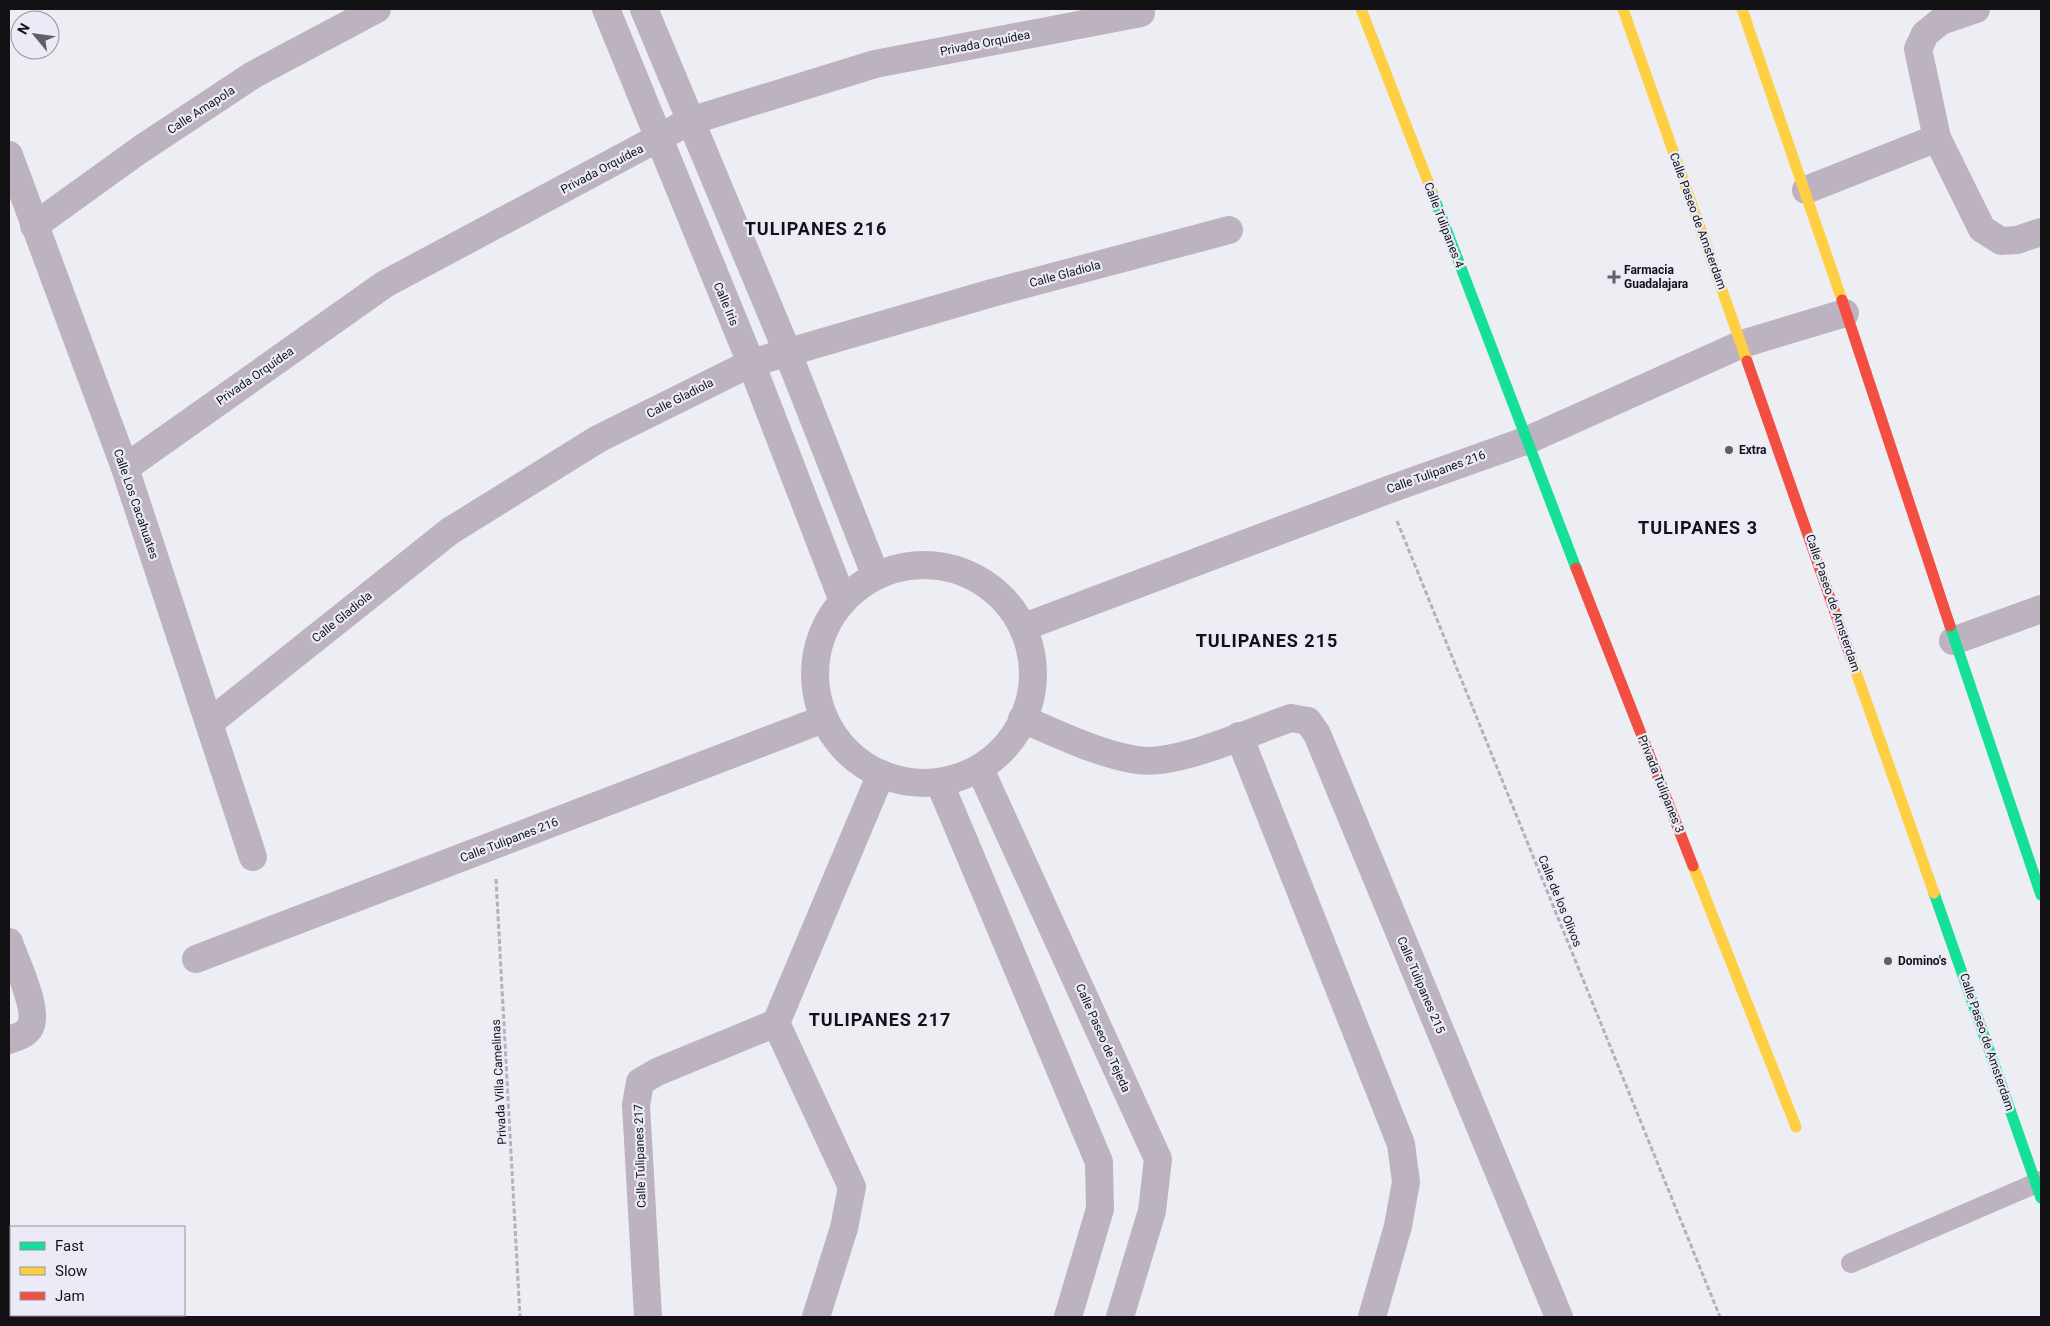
<svg xmlns="http://www.w3.org/2000/svg" width="2050" height="1326" font-family="Roboto,sans-serif">
<rect width="100%" height="100%" fill="#edeef4"/>
<g fill="none" stroke-linecap="round" stroke-linejoin="round">
<g stroke="#b7afb9" stroke-width="3" stroke-dasharray="5 2.5" stroke-linecap="butt">
<path d="M1397,521l323,796"/>
<path d="M496,879l24,438"/>
</g>
<path stroke="#bdb2bf" stroke-width="20" d="M1851,1263l190,-82"/>
<g stroke="#bdb2bf" stroke-width="28">
<path d="M606,9l145,354 92,238"/>
<path d="M644,9l143,342 88,223"/>
<path d="M1976,9l-35,12 -16,13 -7,15 19,89 45,91 19,12 16,-1 24,-8"/>
<path d="M9,155l116,313 128,389"/>
<path d="M1806,190l131,-52"/>
<path d="M34,226l107,-77 112,-74 124,-66"/>
<path d="M125,468l260,-184 305,-163 185,-57 266,-51"/>
<circle cx="924" cy="674" r="109"/>
<path d="M1024,627l361,-136 143,-51 214,-96 103,-31"/>
<path d="M1953,641l88,-32"/>
<path d="M1022,719c37,15 76,35 115,41 38,7 115,-29 154,-42l17,3 9,13 242,583"/>
<path d="M209,723l241,-192 148,-92 153,-76 241,-70 237,-63"/>
<path d="M1239,736l162,408 5,38 -8,44 -26,91"/>
<path d="M980,769l178,390 -6,52 -32,106"/>
<path d="M940,784l159,378 1,47 -32,108"/>
<path d="M9,942c6,19 32,70 20,87 -5,7 -13,8 -20,11"/>
<path d="M196,959l625,-239"/>
<path d="M776,1023l76,164 -8,41 -28,89"/>
<path d="M648,1317l-12,-212 4,-23 17,-10 119,-49 105,-249"/>
</g>
<g stroke="#16e098" stroke-width="11">
<path d="M1432,192l144,376"/>
<path d="M1950,626l91,269"/>
<path d="M1934,893l107,305"/>
</g>
<g stroke="#ffcf43" stroke-width="11">
<path d="M1361,9l71,183"/>
<path d="M1623,9l124,352"/>
<path d="M1742,9l100,291"/>
<path d="M1851,658l83,235"/>
<path d="M1693,866l103,261"/>
</g>
<g stroke="#f24e42" stroke-width="11">
<path d="M1842,300l108,326"/>
<path d="M1747,361l104,297"/>
<path d="M1576,568l117,298"/>
</g>
</g>
<g fill="#5f5f64" stroke="#eaebf7" stroke-width="2">
<path d="M1611.5 269.5h5v5h5v5h-5v5h-5v-5h-5v-5h5z"/>
<circle cx="1729" cy="450" r="5"/>
<circle cx="1888" cy="961" r="5"/>
</g>
<g text-anchor="middle" dominant-baseline="central" stroke-width="4.5" stroke-linejoin="round" paint-order="stroke">
<g font-size="12" fill="#121216" stroke="#eaebf7">
<text transform="translate(985 43) rotate(-11)">Privada Orquídea</text>
<text transform="translate(201 110) rotate(-33)">Calle Amapola</text>
<text transform="translate(602 169) rotate(-28)">Privada Orquídea</text>
<text transform="translate(1698 221) rotate(70)">Calle Paseo de Amsterdam</text>
<text transform="translate(1444 225) rotate(69)">Calle Tulipanes 4</text>
<text transform="translate(1065 274) rotate(-15)">Calle Gladiola</text>
<text transform="translate(726 304) rotate(67)">Calle Iris</text>
<text transform="translate(255 376) rotate(-35)">Privada Orquídea</text>
<text transform="translate(680 398) rotate(-27)">Calle Gladiola</text>
<text transform="translate(1436 472) rotate(-20)">Calle Tulipanes 216</text>
<text transform="translate(136 504) rotate(71)">Calle Los Cacahuates</text>
<text transform="translate(1833 603) rotate(71)">Calle Paseo de Amsterdam</text>
<text transform="translate(342 617) rotate(-39)">Calle Gladiola</text>
<text transform="translate(1661 784) rotate(68)">Privada Tulipanes 3</text>
<text transform="translate(509 840) rotate(-21)">Calle Tulipanes 216</text>
<text transform="translate(1560 901) rotate(68)">Calle de los Olivos</text>
<text transform="translate(1421 985) rotate(67)">Calle Tulipanes 215</text>
<text transform="translate(1103 1038) rotate(66)">Calle Paseo de Tejeda</text>
<text transform="translate(1987 1042) rotate(71)">Calle Paseo de Amsterdam</text>
<text transform="translate(499 1082) rotate(-93)">Privada Villa Camelinas</text>
<text transform="translate(640 1156) rotate(-92)">Calle Tulipanes 217</text>
</g>
<g font-size="12" font-weight="bold" fill="#121216" stroke="#eaebf7" text-anchor="start">
<text x="1624" y="270">Farmacia<tspan x="1624" dy="14">Guadalajara</tspan></text>
<text x="1739" y="450">Extra</text>
<text x="1898" y="961">Domino's</text>
</g>
<g font-size="18" font-weight="bold" letter-spacing="1" fill="#121216" stroke="#eaebf7">
<text x="816" y="228">TULIPANES 216</text>
<text x="1698" y="527">TULIPANES 3</text>
<text x="1267" y="640">TULIPANES 215</text>
<text x="880" y="1019">TULIPANES 217</text>
</g>
</g>
<rect width="2050" height="1326" fill="none" stroke="#121216" stroke-width="20"/>
<rect x="10" y="1226" width="175" height="90" fill="#eaebf7" stroke="#94949d"/>
<rect x="20" y="1242" width="25" height="8" fill="#16e098" stroke="#94949d"/>
<text x="55" y="1251" font-size="15" fill="#121216">Fast</text>
<rect x="20" y="1267" width="25" height="8" fill="#ffcf43" stroke="#94949d"/>
<text x="55" y="1276" font-size="15" fill="#121216">Slow</text>
<rect x="20" y="1292" width="25" height="8" fill="#f24e42" stroke="#94949d"/>
<text x="55" y="1301" font-size="15" fill="#121216">Jam</text>
<g transform="translate(35 35) rotate(299)"><circle r="24" fill="#eaebf7" stroke="#94949d"/>
<path d="M0-4L9 19L0 12L-9 19Z" fill="#5f5f64"/>
<text y="-8" font-size="14" font-weight="bold" text-anchor="middle" fill="#121216">N</text>
</g>
</svg>
